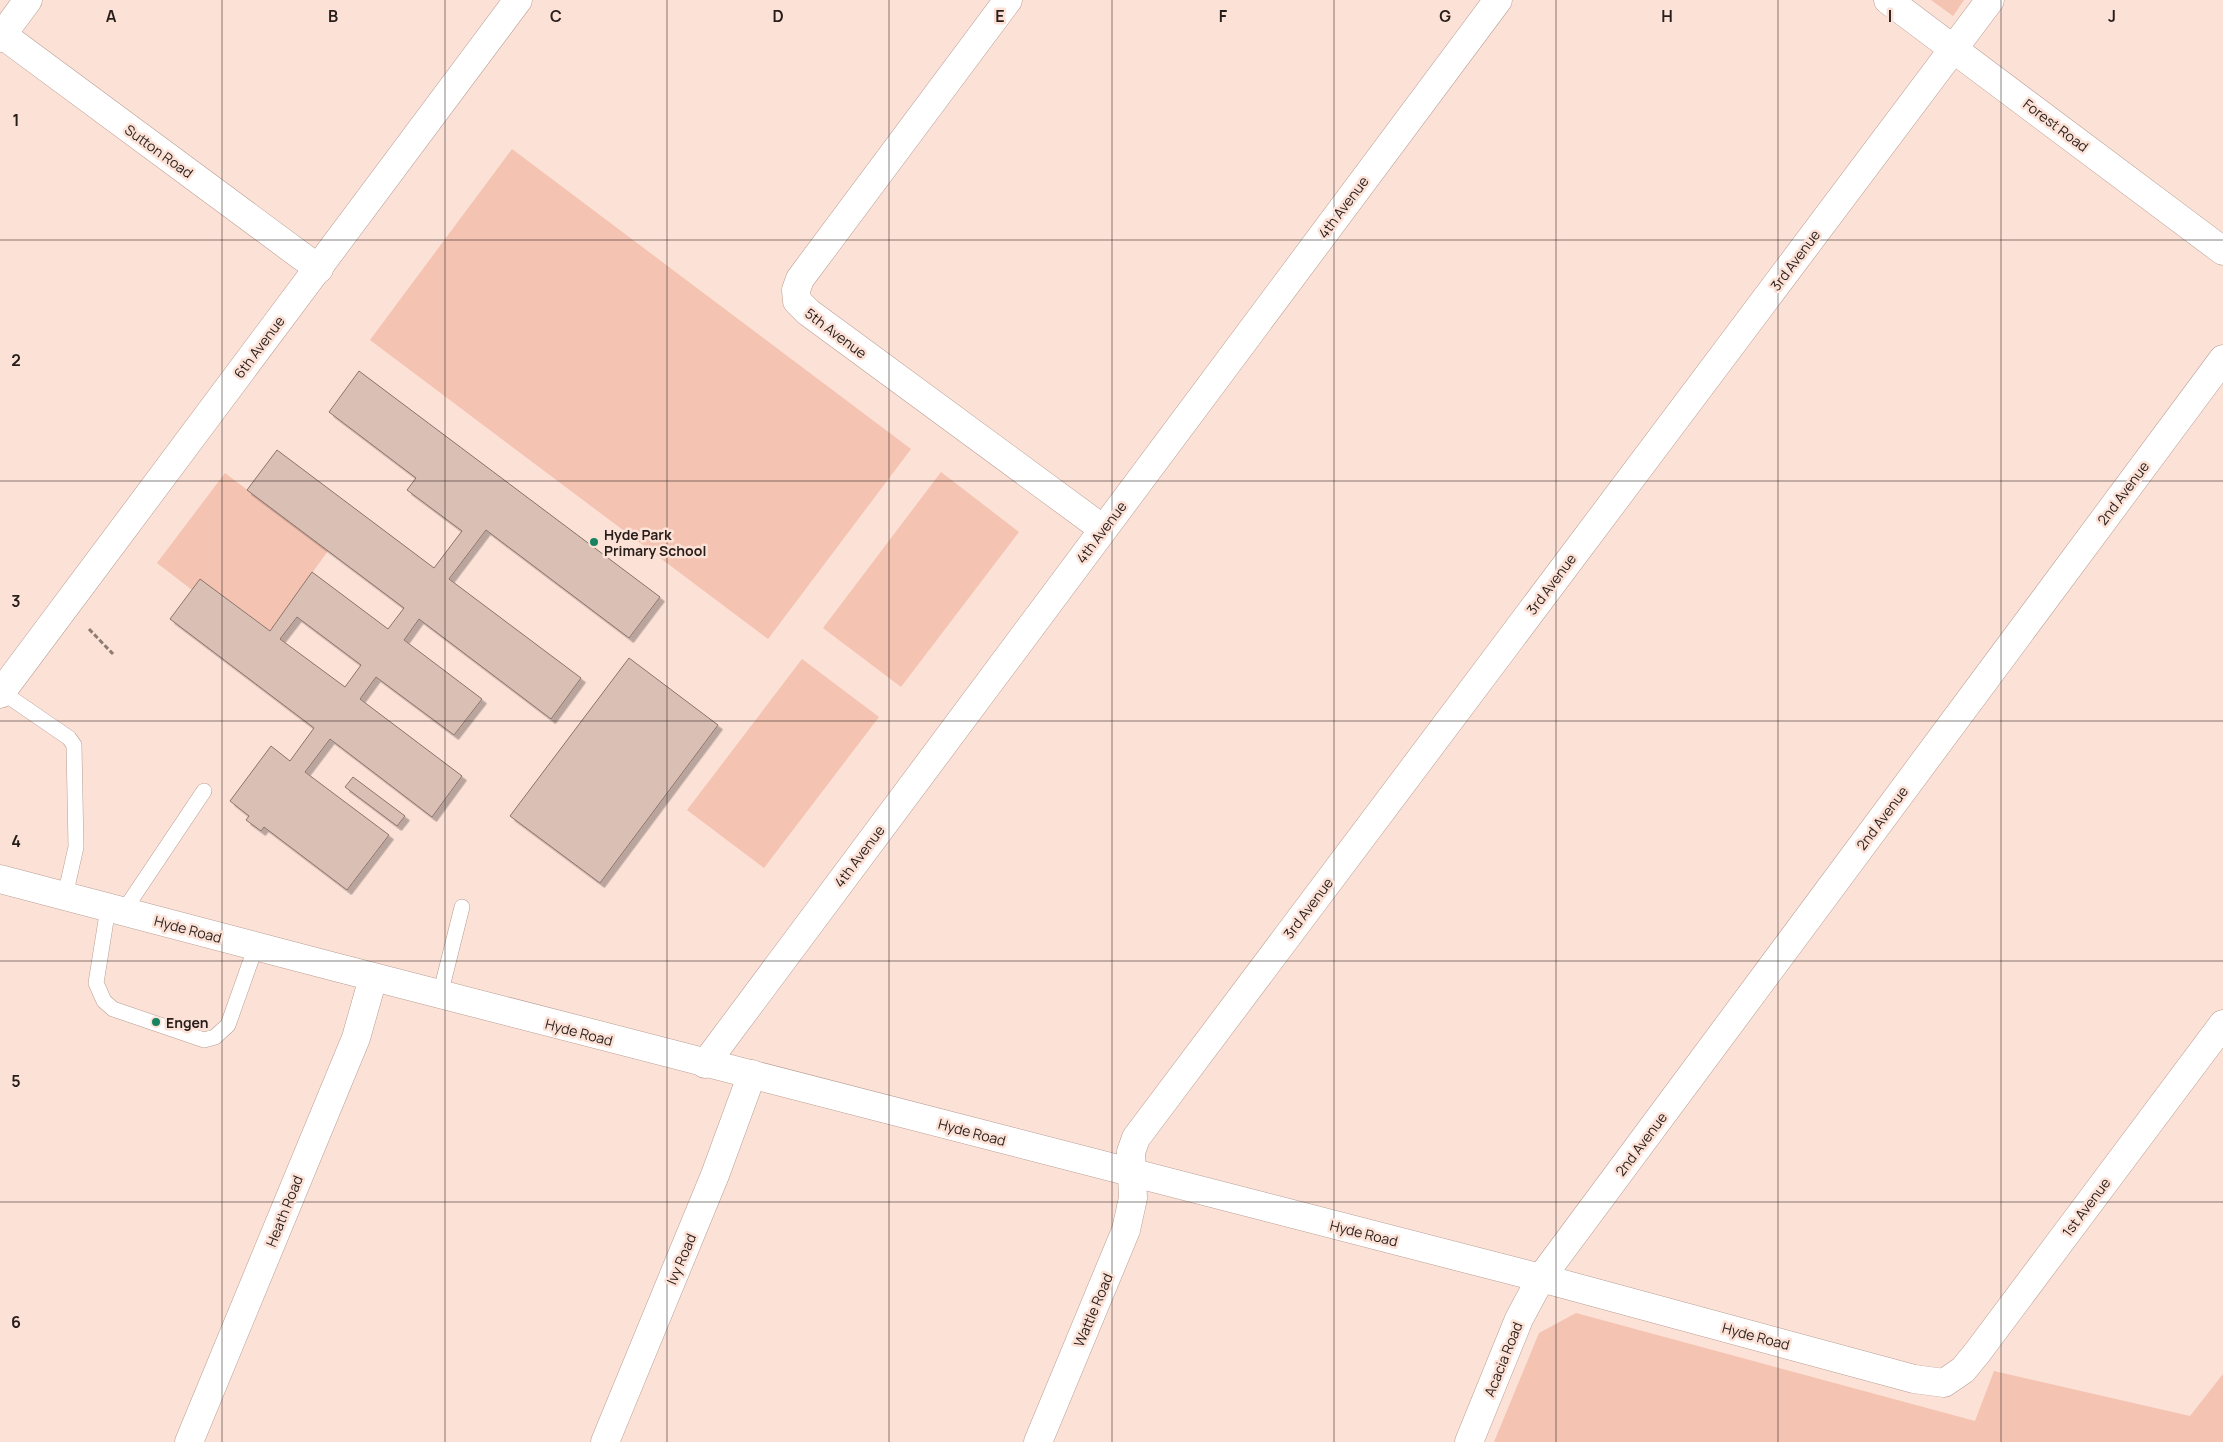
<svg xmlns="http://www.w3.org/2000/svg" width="2223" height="1442" font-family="Manrope,sans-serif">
<defs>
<filter id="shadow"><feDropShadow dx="4.5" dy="4.5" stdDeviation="0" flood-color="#0004"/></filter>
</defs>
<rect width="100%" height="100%" fill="#fce1d6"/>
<g fill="#f4c3b1">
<path d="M1931,0h33l-11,16z"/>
<path d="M512,149l399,300 -143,190 -398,-299z"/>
<path d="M941,472l78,60 -118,155 -78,-59z"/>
<path d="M225,473l103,78 -58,80 -70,-52 -8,11 -35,-27z"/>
<path d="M802,659l77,58 -115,151 -77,-58z"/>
<path d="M1576,1313l399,108 19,-50 196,45 33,-42v68h-729l45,-109z"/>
</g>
<g fill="#dabfb5" stroke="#8c746b" fill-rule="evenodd" filter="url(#shadow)">
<path d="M359,371l301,226 -31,41 -143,-108 -37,49 132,99 -30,41 -132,-100 -15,21 78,59 -28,36 -78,-58 -16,22 102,77 -30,41 -102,-78 -25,33 84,63 -42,55 -83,-63 -3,4 -15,-11 3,-4 -19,-15 41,-55 19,15 24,-33 -144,-109 30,-40 70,52 42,-59 76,57 16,-21 -157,-118 30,-40 157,118 28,-37 -55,-41 9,-12 -87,-66zM297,617l64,48 -16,22 -65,-48z"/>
<path d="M629,658l89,67 -118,158 -90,-67z"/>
<path d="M353,777l52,39 -8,10 -52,-39z"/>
</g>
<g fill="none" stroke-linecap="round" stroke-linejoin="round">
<defs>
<g id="lane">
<path d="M2,692l67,46 5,7 2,102 -11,49"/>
<path d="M108,908l-12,75 8,18 9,8 91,31 11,-3 13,-12 28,-79"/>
<path d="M123,912l81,-121"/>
<path d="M440,995l22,-88"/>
</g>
<g id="street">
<path d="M1008,0l-208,279 -4,11 1,11 11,11 295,217"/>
<path d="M1888,0l335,251"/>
<path d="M0,33l319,236"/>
<path d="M0,38l28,-38"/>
<path d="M0,694l518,-694"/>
<path d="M705,1064l793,-1064"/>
<path d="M1541,1278l373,101 30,4 19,-13 14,-17 246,-329"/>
<path d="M189,1442l167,-404 17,-60"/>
<path d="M605,1442l110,-267 37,-101"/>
<path d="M1038,1442l88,-212 7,-32 -2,-46 5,-14 854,-1138"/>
</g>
<g id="secondary">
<path d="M0,879c513,135 1026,269 1541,399"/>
<path d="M1469,1442l50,-123 22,-41 682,-919"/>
</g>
</defs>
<use href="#lane" stroke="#b89e94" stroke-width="16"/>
<use href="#street" stroke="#b89e94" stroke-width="29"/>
<use href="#secondary" stroke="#b89e94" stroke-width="29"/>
<path stroke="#8d7b74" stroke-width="3" stroke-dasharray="5 2.5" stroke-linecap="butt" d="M89,629l24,25"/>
<use href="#lane" stroke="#fff" stroke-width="15"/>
<use href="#street" stroke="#fff" stroke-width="28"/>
<use href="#secondary" stroke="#fff" stroke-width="28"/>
</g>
<path fill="none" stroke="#271d1a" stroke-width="1" stroke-opacity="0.55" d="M222,0v1442M445,0v1442M667,0v1442M889,0v1442M1112,0v1442M1334,0v1442M1556,0v1442M1778,0v1442M2001,0v1442M0,240h2223M0,481h2223M0,721h2223M0,961h2223M0,1202h2223"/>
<g fill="#18835f" stroke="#fce1d6" stroke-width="2">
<circle cx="594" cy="542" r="5"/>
<circle cx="156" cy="1022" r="5"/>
</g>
<g text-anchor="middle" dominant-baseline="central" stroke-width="5" stroke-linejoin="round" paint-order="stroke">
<g font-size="14" fill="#271d1a" stroke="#fce1d6">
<text transform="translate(2056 125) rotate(37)">Forest Road</text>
<text transform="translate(159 151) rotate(36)">Sutton Road</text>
<text transform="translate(1343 207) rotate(-53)">4th Avenue</text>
<text transform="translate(1795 260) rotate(-53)">3rd Avenue</text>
<text transform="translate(836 333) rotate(37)">5th Avenue</text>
<text transform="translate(259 347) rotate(-53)">6th Avenue</text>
<text transform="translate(2123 493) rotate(-53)">2nd Avenue</text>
<text transform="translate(1101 532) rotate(-53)">4th Avenue</text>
<text transform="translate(1551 584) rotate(-53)">3rd Avenue</text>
<text transform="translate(1882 818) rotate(-53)">2nd Avenue</text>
<text transform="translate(859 856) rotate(-53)">4th Avenue</text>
<text transform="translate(1308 908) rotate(-53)">3rd Avenue</text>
<text transform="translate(188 929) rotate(15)">Hyde Road</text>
<text transform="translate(579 1032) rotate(15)">Hyde Road</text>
<text transform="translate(972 1132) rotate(15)">Hyde Road</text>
<text transform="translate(1641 1144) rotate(-53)">2nd Avenue</text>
<text transform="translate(2086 1207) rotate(-53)">1st Avenue</text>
<text transform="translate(284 1211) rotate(-68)">Heath Road</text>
<text transform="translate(1364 1233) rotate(14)">Hyde Road</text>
<text transform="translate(681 1259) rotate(-67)">Ivy Road</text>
<text transform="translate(1093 1310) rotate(-67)">Wattle Road</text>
<text transform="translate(1756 1336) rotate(15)">Hyde Road</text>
<text transform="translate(1503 1359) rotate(-68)">Acacia Road</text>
</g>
<g font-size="14" font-weight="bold" fill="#271d1a" stroke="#fce1d6" text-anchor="start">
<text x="604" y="534">Hyde Park<tspan x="604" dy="16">Primary School</tspan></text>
<text x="166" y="1022">Engen</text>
</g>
</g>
<g font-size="16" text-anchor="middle" font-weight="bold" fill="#271d1a" stroke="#fce1d6" stroke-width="5" stroke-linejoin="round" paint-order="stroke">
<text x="111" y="22">A</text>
<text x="333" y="22">B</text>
<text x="556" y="22">C</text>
<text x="778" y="22">D</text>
<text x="1000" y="22">E</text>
<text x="1223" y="22">F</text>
<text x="1445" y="22">G</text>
<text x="1667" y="22">H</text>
<text x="1890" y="22">I</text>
<text x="2112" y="22">J</text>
<text x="16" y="126">1</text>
<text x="16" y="366">2</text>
<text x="16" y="607">3</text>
<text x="16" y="847">4</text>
<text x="16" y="1087">5</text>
<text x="16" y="1328">6</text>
</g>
</svg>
